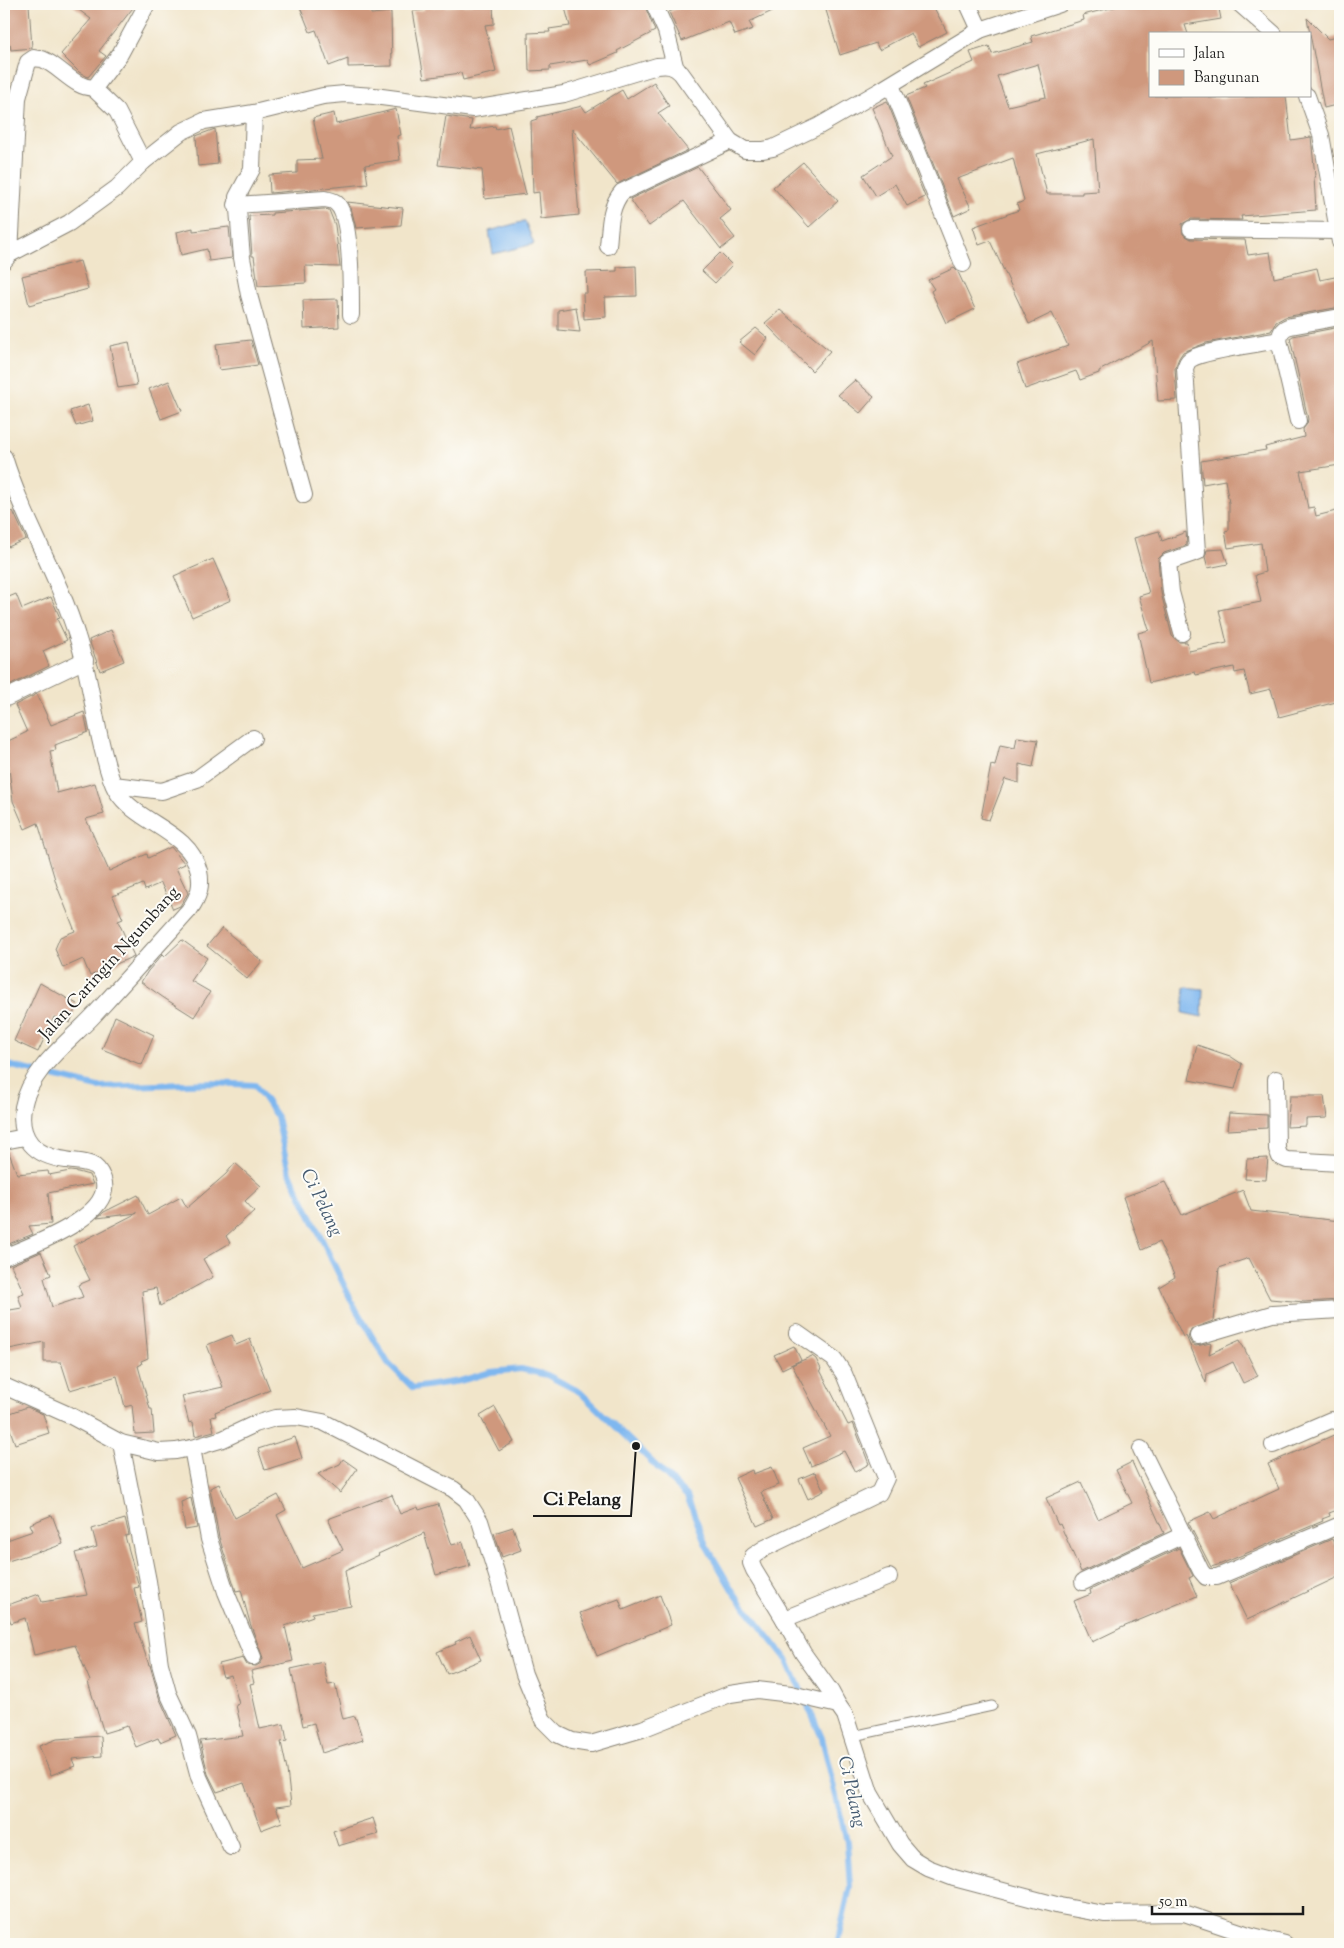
<svg xmlns="http://www.w3.org/2000/svg" width="1344" height="1948" font-family="'Sorts Mill Goudy',serif">
<rect width="100%" height="100%" fill="#fdfcf7"/>
<filter id="ink" filterUnits="userSpaceOnUse"><feTurbulence type="fractalNoise" baseFrequency=".02" numOctaves="2"/><feDisplacementMap in="SourceGraphic" scale="10" xChannelSelector="R" yChannelSelector="G"/><feConvolveMatrix kernelMatrix="1 2 1 2 8 2 1 2 1" color-interpolation-filters="sRGB"/></filter>
<filter id="wash" filterUnits="userSpaceOnUse"><feTurbulence type="fractalNoise" baseFrequency=".0096" numOctaves="4" result="noise"/><feDisplacementMap in="SourceGraphic" scale="20" xChannelSelector="R" yChannelSelector="G"/><feGaussianBlur stdDeviation="1.12" result="paint"/><feColorMatrix in="noise" values="0 0 0 0 0 0 0 0 0 0 0 0 0 0 0 0 0 1.4 0 .05"/><feComposite in="paint" operator="in"/></filter>
<g filter="url(#wash)">
<rect width="100%" height="100%" fill="#f1e5ca"/>
<g fill="#7fb7ef" stroke="#4e6a86">
<path d="M525,221l9,23 -41,10 -4,-23z"/>
<path d="M1185,987l18,2 -1,28 -19,-4z"/>
</g>
<g fill="none" stroke-linecap="round" stroke-linejoin="round">
<path stroke="#7fb7ef" stroke-width="6" d="M4,1064l94,23 115,-4 42,2 22,32 11,52 66,137 34,57 25,25 47,-7 31,-9 30,-3 26,6 33,17 107,104 19,49 28,48 54,68 34,77 25,104 3,45 -13,57"/>
</g>
<g id="blocks">
<g fill="#cf987d" fill-rule="evenodd">
<path d="M4,4h25l3,44 -21,2 -1,-6 -6,1z"/>
<path d="M71,4h65l-37,47 7,5 -18,21 -9,-5 -18,-18 30,-35z"/>
<path d="M309,4h61l1,10 20,-2 1,54 -44,1v-8l-19,7 -13,-36 -6,2 -10,-25z"/>
<path d="M473,4h20l1,20 -9,1 11,47 -33,8 -2,-7 -37,5 -11,-67 11,-1v-2l49,-3z"/>
<path d="M564,4h80l11,27 -38,20 1,2 -28,12 -3,-5 -37,6v4l-21,1 -1,-38 22,-1 -1,-3 21,-3z"/>
<path d="M687,4h100l-38,18 4,7 -18,6 -6,-13 -47,19 -13,-29z"/>
<path d="M824,4h108l15,28 -29,15 -7,-14 -32,17 -3,-7 -36,12z"/>
<path d="M1126,4h92l3,15 -36,6 3,9h-38v62h58v2l78,-2 5,44 20,-3 4,39 -1,1 2,33 -75,6 1,4 -51,-1 -9,5 1,10 8,5 54,1 3,15 22,-3 4,26 43,-10 3,12 20,-4v31l-55,10 -9,5 -5,9 -65,12 -23,9 -4,6 -4,10 2,32 -19,1 -5,-60 -54,30v2l-19,7 -4,-9 -51,18 -8,-25 51,-18 -16,-33 -23,11 -39,-83 -11,4 -6,-18 46,-17 -2,-6 7,-3 -11,-43 -56,21 14,29 -17,8 -48,-120 19,-8 -2,-3 51,-23 -4,-10 19,-6 3,8 41,-12 -2,-6 53,-16 -1,-5zM1038,64l8,33 -38,9 -11,-30zM1094,139l4,52 -16,1v2h-35l-10,-40z"/>
<path d="M1307,18l21,21 12,-3v68l-16,4z"/>
<path d="M654,82l15,24 -11,7 30,37 -71,34 -45,-55 7,86 -38,4 -2,-27 -6,1 -2,-72 6,-2v-2l45,-11 4,6 36,-22 5,9z"/>
<path d="M887,101l38,96 -18,9 -12,-22 -19,12 -13,-21 29,-19 -20,-48z"/>
<path d="M396,109l5,26 -4,1 3,24 -35,5 3,19 -98,9 -1,-18 28,-2v-13l25,-1 -9,-41 21,-5 2,11z"/>
<path d="M446,116l26,4 -2,10 25,-4 1,3 13,-3 17,68 -41,5 -3,-29 -44,-5z"/>
<path d="M215,129l3,35 -20,2 -2,-30z"/>
<path d="M803,162l35,39 -29,26 -36,-40z"/>
<path d="M698,167l33,43 -11,9 15,19 -14,11 -37,-48 -35,25 -19,-27z"/>
<path d="M347,202l56,6 -2,17 -45,3 -5,-20z"/>
<path d="M324,209l5,1 6,15 5,42 -35,-1 1,17 -48,3 -4,-30h-2l-3,-40 23,-1v-2z"/>
<path d="M229,227l3,31 -23,3 -2,-12 -26,6 -4,-23 16,-4v3z"/>
<path d="M720,253l12,12 -17,18 -13,-12z"/>
<path d="M80,261l8,28 -59,16 -7,-29z"/>
<path d="M636,266l1,30 -32,1 1,20 -22,2 -1,-26h4l-1,-21 31,-1v-4z"/>
<path d="M954,268l4,4 17,37 -29,14 -15,-32 3,-2 -6,-9z"/>
<path d="M338,299l1,28 -35,2 -1,-29z"/>
<path d="M576,307l4,25 -22,-2v-20z"/>
<path d="M780,310l50,41 -18,20 -47,-48z"/>
<path d="M1340,327v138l-40,6 8,37 6,-1 2,9 24,-6v191l-61,16 -8,-28 -21,5 -6,-23 -9,2 -1,-6 -38,8 -1,-3 -46,11 -11,-50 11,-3 -10,-34 10,-3 -15,-55 25,-7 3,10 24,-9 1,13 -23,8 -6,6 3,34 11,43 7,6h8l2,9 38,-8 -8,-33 42,-8 -6,-27 10,-3 -4,-29 -33,5 -3,-17 4,-1v-27l-4,-23 -22,4 -2,-23 65,-11 -1,-3 39,-10 -1,-8 4,-5 1,-5 -18,-81 3,-2z"/>
<path d="M756,328l12,10 -13,17 -16,-13z"/>
<path d="M251,340l7,25 -39,5 -3,-26z"/>
<path d="M129,342l8,43 -19,3 -8,-42z"/>
<path d="M855,380l19,17 -14,16 -22,-18z"/>
<path d="M169,381l13,30 -21,8 -12,-30z"/>
<path d="M88,405l5,16 -17,5 -6,-15z"/>
<path d="M13,511l13,28 -18,8 -4,-10v-22z"/>
<path d="M1223,549l5,15 -20,4 -3,-11 2,-7z"/>
<path d="M213,559l18,41 -39,17 -18,-41z"/>
<path d="M16,594l6,15 29,-12 9,21 -3,1 10,21 -24,11 6,15 -42,21 -3,-8v-80z"/>
<path d="M111,630l13,31 -24,10 -11,-31z"/>
<path d="M37,694l14,31 33,-13 4,20 -33,13 1,5 -6,1 7,42 38,-10 9,31 -18,5 23,52 38,-17 1,4 23,-11 14,17 -9,4 12,25 -8,13 -7,3 -12,-26 -16,7 -2,-6 -30,12 10,23 -5,2 16,35 -44,20 -7,-17 -20,9 -8,-19 5,-12 15,-6 -18,-45 -19,-63 -13,6 -12,-28 -4,-32 -5,2v-28l23,-11 -12,-27z"/>
<path d="M1017,737l21,3 -5,27 -14,-3v19l-14,-4 -16,41 -8,-2 10,-53 4,1 5,-21 15,3z"/>
<path d="M222,928l40,33 -15,18 -40,-33z"/>
<path d="M182,940l25,18 -16,23 19,11 -16,25 -30,-19 -23,-16 7,-11 14,-16 2,2z"/>
<path d="M40,983l37,21 -7,19 -16,-6 -16,35 -24,-11z"/>
<path d="M115,1016l39,19 -12,30 -40,-16z"/>
<path d="M1197,1045l33,11 12,8 -7,25 -46,-9z"/>
<path d="M1290,1096h34l3,22 -21,1v7l-19,1z"/>
<path d="M1229,1113l38,2v13l-40,2z"/>
<path d="M8,1150l9,24 31,-3 1,4 21,-4 8,1 11,3 4,9 -45,9 3,31 -22,2 4,8 -29,12v-95z"/>
<path d="M1268,1158l-2,22 -21,-1 2,-20z"/>
<path d="M235,1163l26,23 -16,15 9,10 -28,25 4,7 -27,16 10,18 -53,29 -4,-18 -14,3 6,67 -7,3 1,3 -4,2 12,43h2l2,24 -19,1 -3,-29 -7,2 -8,-31 -47,14 -9,-28h-17v-20l-40,8v-39l18,-3 -4,-13 6,-2 -13,-28 30,-13 10,23 -7,3 8,29 31,-10 -5,-12 12,-5 -17,-34 64,-33 -40,5 7,-6 34,-17 10,20 33,-18 6,11 39,-34z"/>
<path d="M1165,1182l17,33 61,-25 8,21 89,10v79l-36,2 -34,-3 -21,-41 -30,10 -6,53 -22,8 -3,9 4,6 4,2 15,-3 -2,11 31,-14 18,36 -15,7 -10,-21 -26,12 -1,9 -20,-47 -3,1 -24,-50 16,-10 -16,-35 -17,8 -19,-53z"/>
<path d="M232,1335l4,10 14,-6 20,51 -55,22 1,4 -5,1 3,14 -19,5 -2,-14 -4,1 -7,-27 41,-9 -16,-42z"/>
<path d="M794,1346l7,14 -19,9 -8,-14z"/>
<path d="M812,1356l4,3 5,10 -1,1 28,55 5,-2 16,41 -14,8 -11,-21 -33,15 -8,-18 27,-12 -38,-71z"/>
<path d="M27,1407l16,7 6,19 -34,11 -10,-29z"/>
<path d="M495,1407l19,35 -15,9 -19,-35z"/>
<path d="M1336,1434l4,10v65l-11,4 1,3 -8,3 1,2 -102,43 -10,3 -23,-45 22,-10 4,7 65,-30 -11,-25z"/>
<path d="M295,1437l7,21 -37,12 -7,-21z"/>
<path d="M343,1459l14,10 -17,24 -22,-19 22,-10z"/>
<path d="M1132,1462l32,71 -83,39 -21,-48 -2,1 -12,-27 35,-16 17,37 34,-16 -16,-33z"/>
<path d="M772,1467l7,18 -18,7 12,27 -16,7 -22,-48 17,-8 1,4z"/>
<path d="M815,1472l9,19 -16,8 -9,-20z"/>
<path d="M219,1484l16,34 43,-23 8,15 -9,5 25,53 41,-18 -15,-31 64,-24 8,19 18,-7 1,3 19,-6 14,41 11,-3 7,24 -34,9 -12,-42 -46,21 1,1 -34,16 6,35 -39,7 1,3 -28,10 8,35 -42,10 3,12 -4,1 10,45 24,-5 3,17 -6,1 6,28 4,35 -15,2 6,15 -21,8 -17,-47 -27,9 -9,-18 -8,-33 43,-5 -7,-31 3,-1 -8,-29 -8,2 -4,-13 24,-6 4,7 9,1 5,-3 2,-5 -13,-35 -9,-33 -5,1 -17,-54 -9,-49z"/>
<path d="M191,1498l6,30 -12,2 -4,-28z"/>
<path d="M52,1515l11,29 -22,8 -1,-1 -32,10 -4,-20 29,-10 -3,-7z"/>
<path d="M125,1519l4,16 -4,1 14,51 -5,1 8,34 -7,2 14,41h1l9,32 17,38 -16,7 -2,-4 -22,9 -9,-21 -23,7 -16,-51 2,-1 -15,-36 -41,10 -9,-37 -14,5 -6,-17 34,-12 3,8 45,-7 -12,-42 22,-6 -5,-18z"/>
<path d="M513,1527l8,23 -19,7 -8,-24z"/>
<path d="M1332,1539l8,18v19l-93,44 -18,-37z"/>
<path d="M1179,1548l14,28 -4,2 8,18 -74,31 -31,15 -18,-41 17,-7 -1,-4z"/>
<path d="M660,1595l11,30 -74,31 -17,-43 39,-14 4,11z"/>
<path d="M470,1635l11,25 -34,14 -10,-22 19,-8 -1,-2z"/>
<path d="M323,1662l5,23 7,-1 8,35 12,-3 8,24 -41,13 -8,-30 -11,3 -12,-57z"/>
<path d="M101,1736l1,20 -30,3 3,7 -24,9 -12,-29 18,-7z"/>
<path d="M373,1818l5,16 -40,12 -5,-15z"/>
</g>
</g>
</g>
<g filter="url(#ink)">
<use href="#blocks" fill-opacity="0" stroke="#868073" stroke-width="1"/>
<g fill="none" stroke-linecap="round" stroke-linejoin="round">
<defs>
<path id="service" d="M853,1736l139,-30"/>
<g id="minor">
<path d="M654,4l12,27 9,35"/>
<path d="M968,4l12,26 80,-26"/>
<path d="M1240,4l34,30"/>
<path d="M891,85l72,179"/>
<path d="M93,88l24,23 26,51"/>
<path d="M1307,96l14,39 19,107"/>
<path d="M254,113l-2,56 -15,28 5,61 7,37 55,200"/>
<path d="M236,205l89,-6c3,1 8,1 11,4 16,13 15,90 15,112"/>
<path d="M1191,229l147,2"/>
<path d="M608,246c2,-18 1,-39 14,-54l108,-51"/>
<path d="M10,254l8,-156 10,-36 6,-4c3,1 6,1 8,1 17,6 35,32 53,28l25,-33 27,-50"/>
<path d="M4,261l6,-7 59,-31 48,-35 26,-26 38,-30 23,-11 50,-8 69,-17 22,-2 29,2 99,13 91,-15 93,-28c11,-1 16,-1 24,7l49,68 15,9h18l10,-2 46,-22 59,-34 102,-62"/>
<path d="M1298,421l-19,-81c2,-8 3,-12 12,-14l49,-9"/>
<path d="M4,457c19,62 54,117 73,179 12,36 16,74 25,111 4,15 7,30 14,43 20,34 73,40 83,81 3,15 0,25 -9,38 -32,36 -64,71 -96,106 -25,27 -64,54 -71,92 -5,32 12,49 43,53 9,2 18,1 26,5 6,2 9,9 11,14 13,37 -74,67 -99,78"/>
<path d="M1182,633l-11,-41 -3,-30 29,-10 -12,-184c2,-4 2,-7 6,-9 14,-9 69,-15 88,-19"/>
<path d="M4,699l81,-39"/>
<path d="M114,785l48,6 35,-12 56,-41"/>
<path d="M1276,1079l1,70 3,8 7,3 53,3"/>
<path d="M4,1141l21,-4"/>
<path d="M1198,1336l74,-22 68,-4"/>
<path d="M4,1386l67,30 50,27 38,9 17,-1 20,-4 27,-8 32,-15 20,-6 21,-1 27,5 130,67 13,10 14,22 19,61 25,92 19,46 14,14 15,7 19,3 51,-15 88,-35 27,-4 34,4 47,11 7,10 25,78 30,51 13,15 15,9 26,10 106,28 44,8 80,-1 65,22 36,9"/>
<path d="M121,1443l27,138 12,83 8,29 20,43 11,41 32,70"/>
<path d="M1273,1445l58,-25 9,2"/>
<path d="M192,1448l17,91 17,53 27,65"/>
<path d="M1141,1449l60,122 5,6h11l123,-52"/>
<path d="M1083,1582l100,-47"/>
<path d="M784,1619l-30,-49 -3,-7 2,-7 12,-8 114,-55 7,-15 -42,-104 -10,-15 -37,-26"/>
<path d="M838,1705l-7,-13 -28,-39 -19,-34 105,-42"/>
</g>
</defs>
<use href="#service" stroke="#868073" stroke-width="11"/>
<use href="#minor" stroke="#868073" stroke-width="18"/>
<use href="#service" stroke="#fff" stroke-width="9"/>
<use href="#minor" stroke="#fff" stroke-width="16"/>
</g>
</g>
<g text-anchor="middle" dominant-baseline="central" stroke-width="4" stroke-linejoin="round" paint-order="stroke">
<g font-size="18" fill="#1c1c1c" stroke="#fdfcf7">
<text transform="translate(110 964) rotate(-48)">Jalan Caringin Ngumbang</text>
</g>
<g font-size="19" font-style="italic" fill="#445a70" stroke="#fdfcf7">
<text transform="translate(321 1203) rotate(64)">Ci Pelang</text>
<text transform="translate(851 1792) rotate(77)">Ci Pelang</text>
</g>
</g>
<path fill="none" stroke="#1c1c1c" stroke-width="2" d="M636 1446L631 1516H533"/>
<circle fill="#1c1c1c" stroke="#fdfcf7" stroke-width="2" cx="636" cy="1446" r="5"/>
<g font-size="19" text-anchor="middle" font-weight="bold" fill="#1c1c1c" stroke="#fdfcf7" stroke-width="4" stroke-linejoin="round" paint-order="stroke">
<text x="582" y="1505">Ci Pelang</text>
</g>
<rect width="1344" height="1948" fill="none" stroke="#fdfcf7" stroke-width="20"/>
<rect x="1149" y="32" width="162" height="65" fill="#fdfcf7" stroke="#a3a29f"/>
<rect x="1159" y="49" width="25" height="8" fill="#ffffff" stroke="#a3a29f"/>
<text x="1194" y="58" font-size="15" fill="#1c1c1c">Jalan</text>
<rect x="1159" y="70" width="25" height="15" fill="#cf987d" stroke="#a3a29f"/>
<text x="1194" y="82" font-size="15" fill="#1c1c1c">Bangunan</text>
<path d="M1152 1906v8h151v-8" fill="none" stroke="#1c1c1c" stroke-width="2.5"/>
<text x="1159" y="1906" font-size="15" fill="#1c1c1c" stroke="#fdfcf7" stroke-width="4" paint-order="stroke">50 m</text>
</svg>
